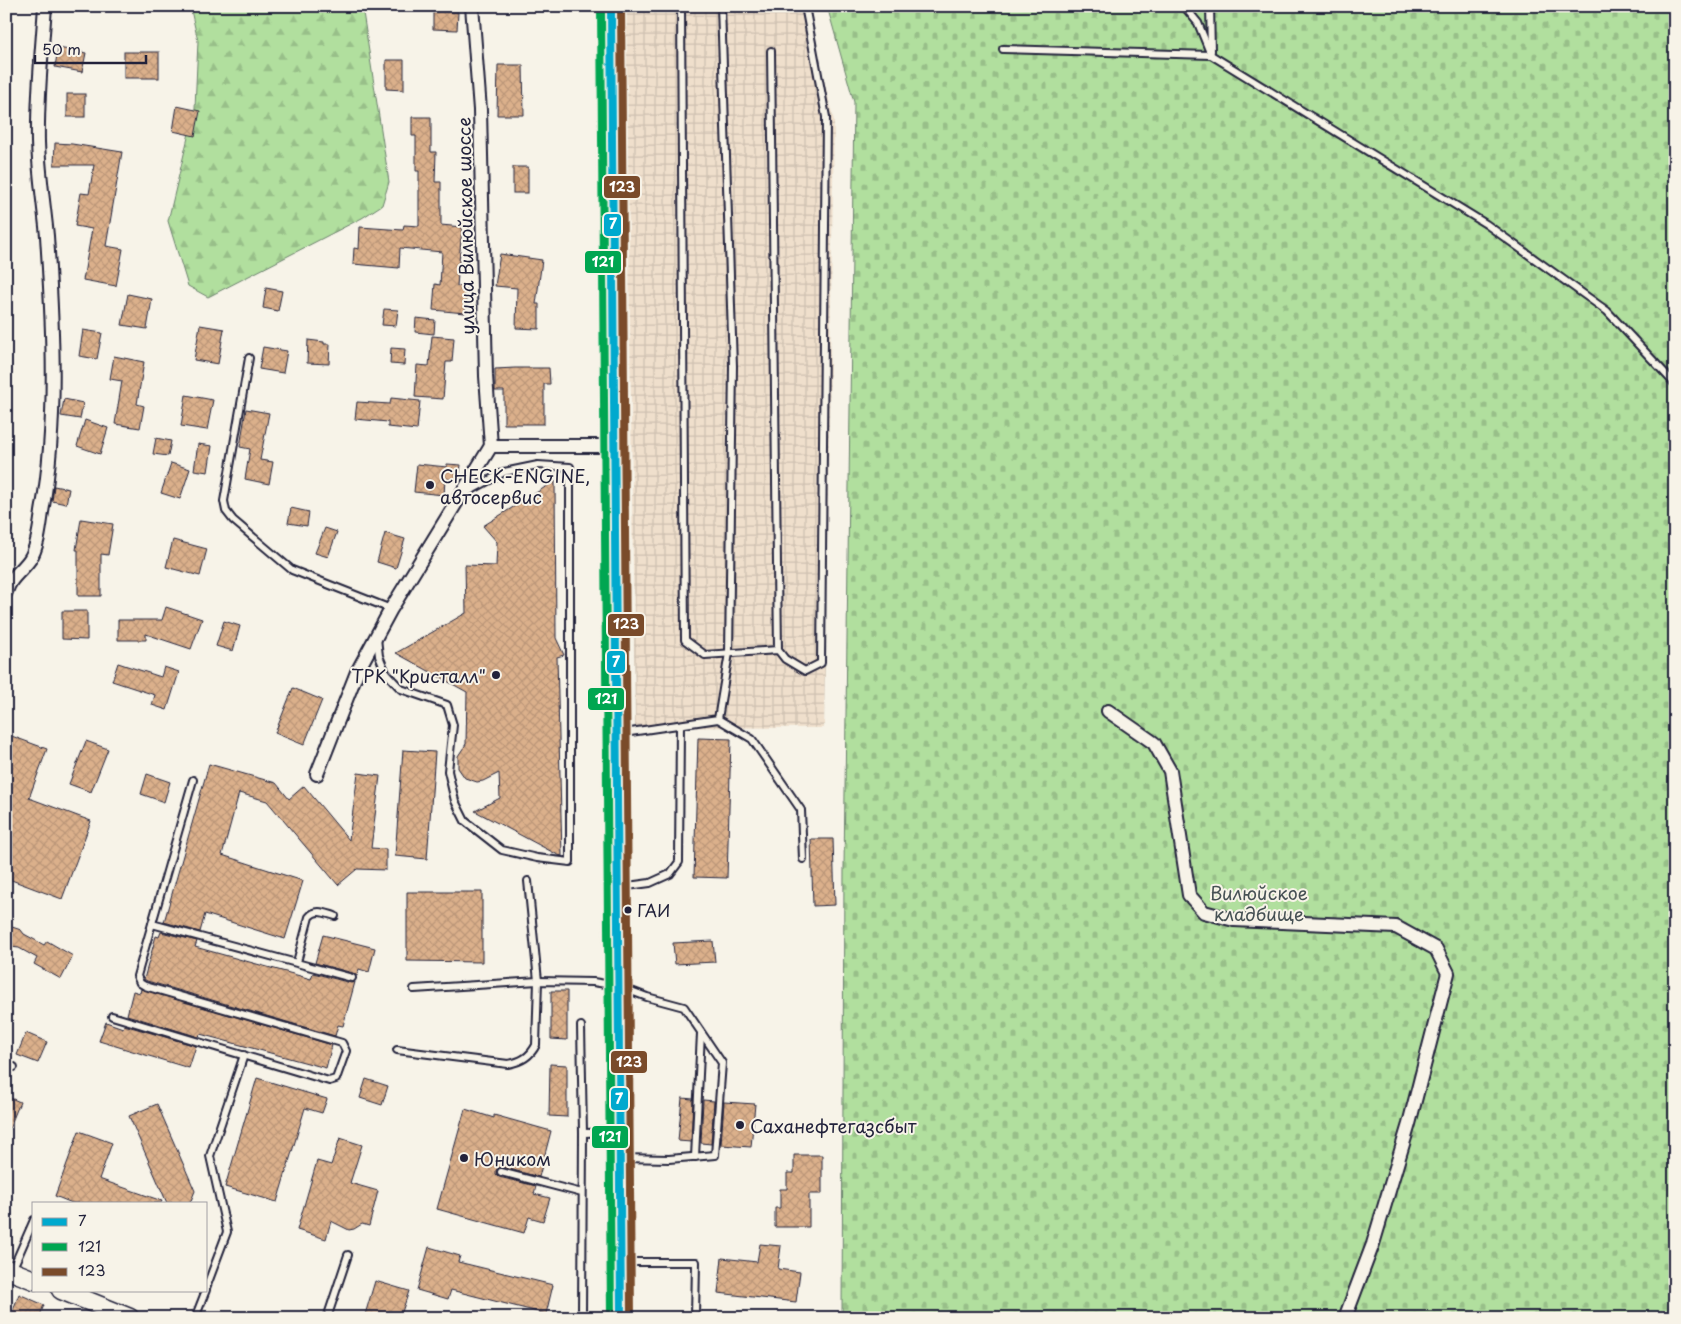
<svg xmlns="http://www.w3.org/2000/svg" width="1681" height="1324" font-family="'Playpen Sans',sans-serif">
<defs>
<pattern id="industrial-grid" width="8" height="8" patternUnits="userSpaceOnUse" patternTransform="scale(1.25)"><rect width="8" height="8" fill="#efdfcc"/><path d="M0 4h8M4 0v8" fill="none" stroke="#cdbfb0"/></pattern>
<pattern id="forest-firs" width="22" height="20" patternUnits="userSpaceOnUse" patternTransform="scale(1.25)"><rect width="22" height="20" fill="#b1df9e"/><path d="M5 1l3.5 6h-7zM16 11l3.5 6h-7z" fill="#98bf89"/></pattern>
<pattern id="cemetery-stones" width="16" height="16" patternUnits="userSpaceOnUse" patternTransform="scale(1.25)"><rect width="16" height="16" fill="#b1df9e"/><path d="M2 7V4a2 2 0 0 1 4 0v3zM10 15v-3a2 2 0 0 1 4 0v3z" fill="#98bf89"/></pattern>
<pattern id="building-cross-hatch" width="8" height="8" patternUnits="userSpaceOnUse" patternTransform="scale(1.25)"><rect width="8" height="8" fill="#dbb08b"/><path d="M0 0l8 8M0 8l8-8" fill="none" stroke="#bc9779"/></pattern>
</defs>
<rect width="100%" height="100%" fill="#f7f3e8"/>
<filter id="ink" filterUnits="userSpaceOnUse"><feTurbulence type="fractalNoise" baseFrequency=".02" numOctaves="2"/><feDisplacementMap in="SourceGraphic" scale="10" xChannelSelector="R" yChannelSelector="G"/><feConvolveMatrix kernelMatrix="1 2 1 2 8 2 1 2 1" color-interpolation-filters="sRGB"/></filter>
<g filter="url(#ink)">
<path fill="url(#industrial-grid)" d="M626,6h180l28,115 -10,607 -189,-1z"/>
<path fill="url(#forest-firs)" stroke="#6a806c" d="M190,6h172l27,176 -7,23 -20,13 -154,79 -20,-11 -20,-65 27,-113 3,-67z"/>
<path fill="url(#cemetery-stones)" stroke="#6a806c" d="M827,6h848v1312h-833l2,-450 10,-766z"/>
<g fill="url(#building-cross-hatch)" stroke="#22223b">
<path d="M433,12h25l-1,18 -24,-1z"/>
<path d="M58,48l28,5 -4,19 -27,-5z"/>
<rect x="124" y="52" width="35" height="26"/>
<path d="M386,60h18v30l-18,-1z"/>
<path d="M498,65h25l1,50h-27z"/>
<rect x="67" y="94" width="18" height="23"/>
<path d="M177,106l23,5 -5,25 -22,-5z"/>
<path d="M412,117h19v35h5l-1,30h6v43l21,2 -5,59 10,1 -2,26 -32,-3 2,-26 5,1 2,-33 -42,-4 -1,20 -46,-4 1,-16 5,1 1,-22 43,3 1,-5 15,1v-55h-3v-35h-4z"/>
<path d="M55,143l17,1 50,8 -16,94 17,3 -7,37 -33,-6 9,-51 -17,-3 6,-33 8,1 5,-29h-40z"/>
<rect x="513" y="167" width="15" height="26"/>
<path d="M500,254l42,6 -6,44h3v25l-23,-1 1,-40 -22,-2z"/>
<path d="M266,288l16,3 -4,20 -15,-3z"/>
<path d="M128,294l24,5 -5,30 -25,-4z"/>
<path d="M384,309l14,1 -2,16 -14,-1z"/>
<path d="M416,318l19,2 -1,14 -19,-2z"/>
<path d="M200,325l24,4 -6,35 -24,-4z"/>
<path d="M83,330l19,3 -5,26 -18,-3z"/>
<path d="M432,336l22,2 -2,24h-6l-3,37 -28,-2 2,-32 12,1z"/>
<path d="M308,340l16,2v2h6l-1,20 -22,-1z"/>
<path d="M263,347l24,4 -4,22 -24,-4z"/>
<path d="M391,348l14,1 -1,16 -14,-1z"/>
<path d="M114,356l30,6 -7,42 7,2 -4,22 -25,-4 7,-43 -12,-2z"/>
<path d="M515,368h34l1,16h-6v40h-40v-33h-9v-22z"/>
<path d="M186,395l27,5 -6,30 -26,-4z"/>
<path d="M391,398l29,3 -3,29 -29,-3v-5l-33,-3 2,-17 33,2z"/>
<path d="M64,399l19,4 -3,16 -19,-3z"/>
<path d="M246,409l23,4 -9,47 13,2 -4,22 -24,-5 5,-30 -10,-2z"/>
<path d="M85,420l23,8 -8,26 -23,-8z"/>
<path d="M156,438l15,3 -3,15 -15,-2z"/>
<path d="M198,444l14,2 -4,26 -14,-2z"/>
<path d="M171,463l19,6 -10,30 -19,-6z"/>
<path d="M417,464l30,3v-3l14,1 -2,15 -14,-1 -1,16 -30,-3z"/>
<path d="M555,481l1,157 8,17 -7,2 5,199 -4,-1 -83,-44 25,-13 -1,-25 -16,8 -6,1 -12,-4 -7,-10v-12l8,-12 1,-52 -71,-39 70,-40 -1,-48 31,1 1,-24 -14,-16z"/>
<path d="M54,486l15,3 -3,15 -14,-3z"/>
<path d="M291,508l18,4 -2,14 -19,-3z"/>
<path d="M81,519l32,5 -5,31 -7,-1v42h-23v-46h-2z"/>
<path d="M325,528l12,4 -9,25 -13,-4z"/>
<path d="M385,533l20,6 -9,29 -19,-6z"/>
<path d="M173,540l34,9 -7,27 -34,-9z"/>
<path d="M166,607l36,12 -11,30 -45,-15v6h-28v-20h44z"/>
<path d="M62,611h25v29l-25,-1z"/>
<path d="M224,621l16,5 -7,25 -17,-5z"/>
<path d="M118,663l43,14 3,-10 15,5 -12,38 -15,-5 3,-10 -43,-14z"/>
<path d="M293,688l29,12 -18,45 -29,-12z"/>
<path d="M6,734l41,15 -18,49 62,23 -29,78 -56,-21z"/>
<path d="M698,738l33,1 -4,139 -33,-1z"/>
<path d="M86,741l22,8 -17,43 -22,-8z"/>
<path d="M403,750l32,2 -8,107 -32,-3z"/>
<path d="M209,764l67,19 13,16 15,-13 45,54 9,-67 22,3 -9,72 15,1v21l-29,-1 -19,16 -71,-84 -28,-8 -17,62 81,26 -18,58 -80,-25 -5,18 -36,-10z"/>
<path d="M147,774l23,8 -6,20 -23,-8z"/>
<path d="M811,839h22l2,66 -22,1z"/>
<path d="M407,892h75v70l-75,-1z"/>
<path d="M12,927l9,3 3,4 20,11 3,-4 26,15 -12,23 -27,-15 3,-6 -18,-10 -8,-1 -5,-2v-15z"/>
<path d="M161,932l36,9 -2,6 116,32 2,-6 38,10 4,-1 -12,44 -5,-1 -3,11 -188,-55 -3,-2 12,-43 3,1z"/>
<path d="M323,935l52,13 -6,24 -10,-3 -2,7 -4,-3 -38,-10z"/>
<path d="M713,941l2,21 -40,2 -2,-21z"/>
<path d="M141,989l191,56 -6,23 -126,-34 -1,3 -72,-22 6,-24 7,2z"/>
<path d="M551,991h16v49l-16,-1z"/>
<path d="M106,1022l17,6 1,-3 72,21 -7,22 -90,-27z"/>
<path d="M26,1033l21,9 -9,21 -21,-8z"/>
<path d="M550,1064l17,1v52l-18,-1z"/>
<path d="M257,1078l70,21 -5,14 -17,-5 -28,94 -52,-15z"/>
<path d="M366,1079l22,7 -6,19 -22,-7z"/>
<path d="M6,1096l14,6 -13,32h-1z"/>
<path d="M682,1098l11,1 -2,43 -13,-1z"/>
<path d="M703,1100l11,1 -3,43 -10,-1z"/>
<path d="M724,1102l31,2 -4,43 -30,-2z"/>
<path d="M157,1104l38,87 -5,12h-23l-38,-87z"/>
<path d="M465,1109l29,9v-3l57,16 -12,46 -37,-10h-3l-3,3v4l3,3 37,9 -2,8 16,4 -7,23 -14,-4 -5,16 -87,-24z"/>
<path d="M79,1131l33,12 -13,36 63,22 -1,2h-89l-17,-7z"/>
<path d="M340,1138l22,7 -12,38 28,8 -9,35 -7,-2 -8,5 -5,1 -18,-9 -5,18 -29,-9 20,-69 14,4z"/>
<path d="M794,1155h28v39h-13v33h-34v-19h5v-19h7v-16h7z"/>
<path d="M760,1244l21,2 -3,23 22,3 -4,30 -78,-9 4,-35 35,4z"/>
<path d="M429,1247l31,9 -2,6 95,23 -7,29 -95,-24 -3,9 -31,-9z"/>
<path d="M375,1281l34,10 -9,27h-36z"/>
<path d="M19,1294l25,11 -5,13h-29z"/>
</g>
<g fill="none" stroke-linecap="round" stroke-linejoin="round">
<defs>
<g id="service">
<path d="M681,6l4,634 20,15 73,-5 7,9 20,12 16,-8 5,-546 -21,-111"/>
<path d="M1184,6l14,17 13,32"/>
<path d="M1210,6l1,45"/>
<path d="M1003,49l208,6 275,169 121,87 68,73"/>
<path d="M771,51l7,599"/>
<path d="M249,358l-25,143 2,10 7,9 59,50 99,39"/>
<path d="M377,638l2,18 7,17 15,16 46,16 6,20 -5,46 7,30 10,20 37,29 35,8 33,4v-395l-32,-2 -34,7 -38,21"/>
<path d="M718,719l34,20 49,71 2,49"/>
<path d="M617,734l101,-15 11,-66 4,-287 -12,-360"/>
<path d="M620,887l30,-4 20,-9 9,-12 1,-137"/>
<path d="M152,924l200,54"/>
<path d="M297,962l12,-45c7,-9 16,-4 26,-1"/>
<path d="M414,989l124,-8 55,1 25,4 29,11 37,10 38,56 -7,92 -46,4 -48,-1"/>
<path d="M112,1016l217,65 7,-2 10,-28 -4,-8 -197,-57 -5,-3 -3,-7 56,-196"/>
<path d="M581,1026l2,107 -1,185"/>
<path d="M397,1050l111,14c13,-2 22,-7 28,-19l2,-64 -10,-100"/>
<path d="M6,1068l8,-1"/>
<path d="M583,1133l35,-1"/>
<path d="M695,1157l6,-124"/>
<path d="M501,1172l81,21"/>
<path d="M622,1262h74l-1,56"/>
<path d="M12,1270l22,-50"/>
<path d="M206,1288l21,-56 -17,-76 34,-101"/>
<path d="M195,1318l11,-28"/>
<path d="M327,1318l21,-63"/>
</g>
<g id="minor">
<path d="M472,6l8,104 6,266 5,70"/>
<path d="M6,592c4,-15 16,-21 24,-33 8,-12 10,-33 12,-47 16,-91 11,-184 5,-276 -3,-31 -8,-62 -9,-94 -1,-45 4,-91 7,-136"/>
<path d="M1108,711l46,32 16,28 19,124 15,17 30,8 162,7 40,22 12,24 -39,151 -36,120 -28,74"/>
<path d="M317,774l40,-102 34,-63 100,-163h124"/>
</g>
<g id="secondary">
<path d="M6,1269l28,11"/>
<path d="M61,1290l69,28"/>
</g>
<path id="primary" d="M611,6l10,1312"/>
</defs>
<use href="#service" stroke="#22223b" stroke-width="10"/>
<use href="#minor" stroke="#22223b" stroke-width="16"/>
<use href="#secondary" stroke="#22223b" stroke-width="21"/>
<use href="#primary" stroke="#22223b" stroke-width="22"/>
<use href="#service" stroke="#f7f3e8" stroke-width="6"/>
<use href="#minor" stroke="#f7f3e8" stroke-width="12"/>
<use href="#secondary" stroke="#f7f3e8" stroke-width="18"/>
<use href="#primary" stroke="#f7f3e8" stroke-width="19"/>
<defs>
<path id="bus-1" d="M611,6l10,1312"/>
<path id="bus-2" d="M601,6l10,1312"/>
<path id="bus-3" d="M621,6l10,1312"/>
</defs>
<use href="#bus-1" stroke="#f7f3e8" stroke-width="11"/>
<use href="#bus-2" stroke="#f7f3e8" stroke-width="11"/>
<use href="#bus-3" stroke="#f7f3e8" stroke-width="11"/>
<use href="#bus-1" stroke="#00a9ce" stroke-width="8"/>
<use href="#bus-2" stroke="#00a651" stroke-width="8"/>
<use href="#bus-3" stroke="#7a4b2a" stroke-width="8"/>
</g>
</g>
<g fill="#22223b" stroke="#f7f3e8" stroke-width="2">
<circle cx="430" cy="485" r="5"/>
<circle cx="496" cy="675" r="5"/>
<circle cx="628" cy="910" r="4.5"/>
<circle cx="740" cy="1125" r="5"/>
<circle cx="464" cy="1158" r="5"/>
</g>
<g text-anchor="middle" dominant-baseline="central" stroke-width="4" stroke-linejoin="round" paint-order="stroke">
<g font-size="17" fill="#22223b" stroke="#f7f3e8" text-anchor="start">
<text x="637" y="910">ГАИ</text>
</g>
<g font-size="18" fill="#22223b" stroke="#f7f3e8">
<text transform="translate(465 226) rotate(-91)">улица Вилюйское шоссе</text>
</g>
<g font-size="18" fill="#22223b" stroke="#f7f3e8" text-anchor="start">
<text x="440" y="475">CHECK-ENGINE,<tspan x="440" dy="21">автосервис</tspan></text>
<text x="486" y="675" text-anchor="end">ТРК "Кристалл"</text>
<text x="750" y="1125">Саханефтегазсбыт</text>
<text x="474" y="1158">Юником</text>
</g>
<g font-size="18" fill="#465154" stroke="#f7f3e8">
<text x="1259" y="892">Вилюйское<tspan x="1259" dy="21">кладбище</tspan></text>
</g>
</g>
<g stroke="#f7f3e8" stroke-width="2">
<rect x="603" y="175" width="38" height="24" rx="5" fill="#7a4b2a"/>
<rect x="603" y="213" width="19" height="24" rx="5" fill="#00a9ce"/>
<rect x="584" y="250" width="38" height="24" rx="5" fill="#00a651"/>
<rect x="607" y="613" width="38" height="24" rx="5" fill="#7a4b2a"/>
<rect x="606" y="650" width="20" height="24" rx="5" fill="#00a9ce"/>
<rect x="587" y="687" width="38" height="24" rx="5" fill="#00a651"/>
<rect x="610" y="1050" width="38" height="24" rx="5" fill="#7a4b2a"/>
<rect x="610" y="1087" width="19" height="24" rx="5" fill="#00a9ce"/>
<rect x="591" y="1125" width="38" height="24" rx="5" fill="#00a651"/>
</g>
<g font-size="14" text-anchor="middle" font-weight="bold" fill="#fff">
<text x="622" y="192">123</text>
<text x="613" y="229">7</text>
<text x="603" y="267">121</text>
<text x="626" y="629">123</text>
<text x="616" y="667">7</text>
<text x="606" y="704">121</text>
<text x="629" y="1067">123</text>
<text x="619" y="1104">7</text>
<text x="610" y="1142">121</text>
</g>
<rect width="1681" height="1324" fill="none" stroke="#f7f3e8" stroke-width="25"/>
<rect x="12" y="12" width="1656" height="1299" fill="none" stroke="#22223b" stroke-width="2" filter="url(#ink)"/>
<rect x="32" y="1202" width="175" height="90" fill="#f7f3e8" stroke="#a29fa3"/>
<rect x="42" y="1218" width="25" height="8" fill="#00a9ce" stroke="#a29fa3"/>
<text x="78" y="1226" font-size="15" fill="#22223b">7</text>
<rect x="42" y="1243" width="25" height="8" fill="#00a651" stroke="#a29fa3"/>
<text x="78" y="1252" font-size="15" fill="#22223b">121</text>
<rect x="42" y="1268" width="25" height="8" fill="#7a4b2a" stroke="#a29fa3"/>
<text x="78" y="1276" font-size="15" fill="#22223b">123</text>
<path d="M35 55v8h111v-8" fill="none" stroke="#22223b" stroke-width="2.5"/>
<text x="42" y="55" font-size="15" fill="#22223b" stroke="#f7f3e8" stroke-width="4" paint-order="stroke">50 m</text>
</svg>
